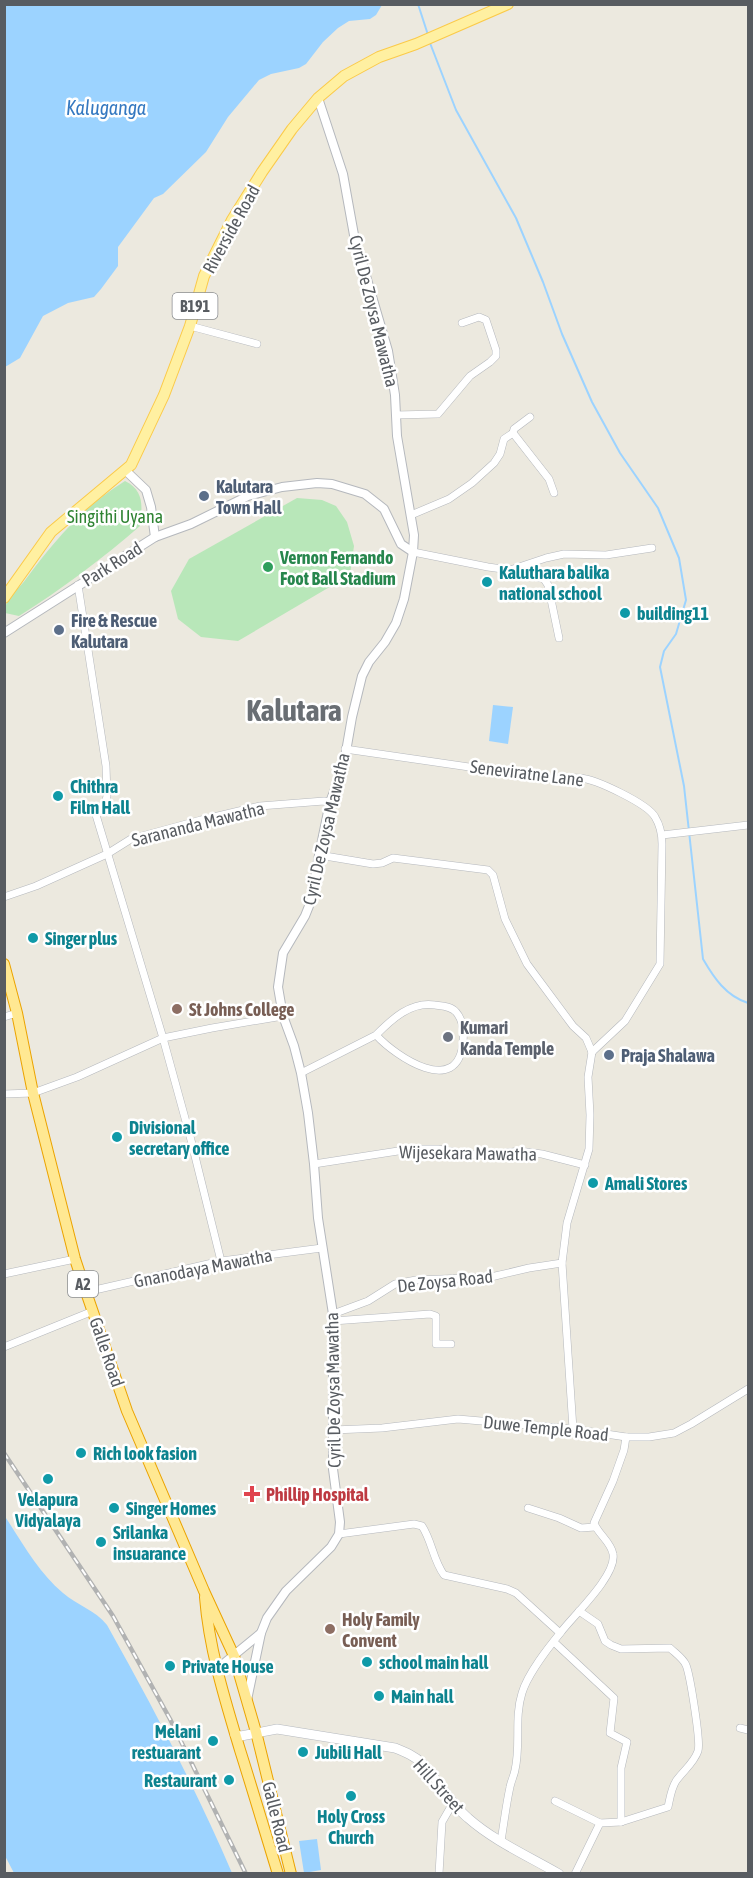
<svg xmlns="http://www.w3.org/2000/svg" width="753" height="1878" font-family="'Asap Condensed',sans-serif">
<rect width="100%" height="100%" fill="#ece9df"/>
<g fill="#b8e7b9">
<path d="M125,481c20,10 17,26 15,45 -38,33 -78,63 -121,90l-14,-3c1,-19 10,-19 21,-34 28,-38 58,-73 99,-98z"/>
<path d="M297,498l25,2 14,6 11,16 7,24 -4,29 -112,66 -37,-4 -23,-18 -7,-28 18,-32z"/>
</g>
<g fill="#9cd3ff">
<path d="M5,4h377v1l-6,10 -6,4 -21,2 -11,7 -15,14 -17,22 -7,4 -28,6 -12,6 -31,37 -22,35 -43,42 -9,4 -36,49v19l-17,23 -7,8 -26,6 -25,13 -23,42 -15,9z"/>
<path d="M493,705l20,2 -5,37 -19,-3z"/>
<path d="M4,1515c18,27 34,57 59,78 14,12 32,17 44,32 46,82 88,162 125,248h-218l-10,-19z"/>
<path d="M317,1839l4,31 -17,3 -5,-32z"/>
</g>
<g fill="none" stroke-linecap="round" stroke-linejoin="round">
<g stroke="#9cd3ff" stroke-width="2">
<path d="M418,4l10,31"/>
<path d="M430,43l26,67 60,108 27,64 19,52 30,68 28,51 38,55 21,50 7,42 -10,34 -12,17 -4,16 24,119 19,173c11,19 23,37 45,44"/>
</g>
<defs>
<g id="minor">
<path d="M190,326l67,18"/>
<path d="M396,415l42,-1 32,-38 20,-14 6,-6v-6l-10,-30 -7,-3 -17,6"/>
<path d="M530,417l-16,12 -1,4 36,46 5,14"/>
<path d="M411,515l38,-16 23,-16 22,-20 6,-9 4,-15 9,-6"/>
<path d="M413,552l75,15 22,3 36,-12 18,-4 42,1 46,-7"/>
<path d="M510,570l34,9 4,6 11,53"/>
<path d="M78,585l28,181 1,30 -3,12 -8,7 67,223 28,102 30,121"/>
<path d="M345,749l207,30c9,0 19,-2 28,-1 16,1 68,26 75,39 5,8 7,18 7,27l-2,120 -35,57 -33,31"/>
<path d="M662,835l86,-10"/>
<path d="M319,855l54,9 9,-1 11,-5 95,12 5,5 12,44 22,45 46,62 13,12 6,14"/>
<path d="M4,897l32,-11 71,-32 24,-15 70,-19 59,-14 64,-5 6,1"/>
<path d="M4,1017l13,-4"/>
<path d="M301,1073l75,-38c20,22 82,63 87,7 1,-10 0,-22 -7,-30 -5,-6 -14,-6 -21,-7 -24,-4 -43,14 -59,30"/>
<path d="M4,1094l29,-1 44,-16 86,-39 49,-10 71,-12"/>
<path d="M314,1164l97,-15h27l26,5 24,1 31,-4 23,3 43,11"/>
<path d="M4,1274l71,-15"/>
<path d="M86,1292l135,-31 101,-13"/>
<path d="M333,1314l35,-13 27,-17 21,-4 75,-3 38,-9 33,-5"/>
<path d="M333,1321l97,-7 6,2v28h15"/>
<path d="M4,1347l89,-36"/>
<path d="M573,1429l-11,-166 5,-40 22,-74 1,-34 -2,-38 4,-25"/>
<path d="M333,1430l49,-2 76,-9 115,10 53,8h23l25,-4 17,-9 57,-35"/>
<path d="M528,1508l31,10 22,10 14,-1"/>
<path d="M339,1534l75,-10 8,2c10,15 11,34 22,49l63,14 9,4 44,40"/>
<path d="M579,1611l19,13 7,17 6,4 10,4 49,-1c5,5 13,10 16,17 4,10 15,77 12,86 -4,12 -15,20 -22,30 -5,8 -6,17 -8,26l-47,15 -21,1"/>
<path d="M554,1642l60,56 -4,35 17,9 -6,26v54"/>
<path d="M740,1728l8,2"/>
<path d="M555,1801l45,22 -25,51"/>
<path d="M501,1841c3,-18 5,-36 9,-54 1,-6 4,-11 5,-17 6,-25 -1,-52 7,-77 6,-20 26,-45 39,-61 13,-17 56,-57 52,-78 -2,-12 -15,-20 -19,-31l19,-42 11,-31 2,-13"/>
<path d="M439,1874l3,-52 11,-19"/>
</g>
<g id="tertiary">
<path d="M155,537l36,-13 57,-28 34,-9 35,-4 15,1 33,10 19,15 17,35 12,8"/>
<path d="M4,633l151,-96 -4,-30 -5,-17 -21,-20"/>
<path d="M217,1669l44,-36 6,-15 19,-27 45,-44 8,-13 1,-12 -7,-53v-155l-15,-96 -4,-54 -6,-51 -7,-40 -7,-27 -11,-30 -5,-29 5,-34 22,-37 6,-15 8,-46 11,-53 13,-33 9,-52 10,-41 7,-14 16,-20 11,-19 8,-24 9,-47 1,-17 -17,-99 -2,-41 -7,-44 -34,-116 -11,-61 -25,-76"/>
<path d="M247,1700l14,-67"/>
</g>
<path id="secondary" d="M235,1735l6,1 36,-7 118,19c10,4 20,8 28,16 16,17 27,39 45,54 26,23 60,38 91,56"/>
<path id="primary" d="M4,598l47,-66 80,-67 33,-70 26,-69 14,-50 28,-56 30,-48 30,-43 26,-31 26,-22 35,-19 37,-13 92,-40"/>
<g id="trunk">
<path d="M4,964l13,49 16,80 42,166 11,33 41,119 77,180 30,65 22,76 35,142"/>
<path d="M205,1597c4,52 20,103 35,153 13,41 25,82 38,124"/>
</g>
</defs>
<use href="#minor" stroke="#b5b8bd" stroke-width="8"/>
<use href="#tertiary" stroke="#b5b8bd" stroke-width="10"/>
<use href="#secondary" stroke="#b5b9bf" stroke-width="10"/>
<use href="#primary" stroke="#fbca49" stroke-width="12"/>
<use href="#trunk" stroke="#eba300" stroke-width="12"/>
<use href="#minor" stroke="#fff" stroke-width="7"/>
<use href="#tertiary" stroke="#fff" stroke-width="8"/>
<use href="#secondary" stroke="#fff" stroke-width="9"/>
<use href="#primary" stroke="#fff0a1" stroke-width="10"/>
<use href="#trunk" stroke="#ffe892" stroke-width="10"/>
<defs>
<path id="rail" d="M4,1453l109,163 57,103 76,155"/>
</defs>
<use href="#rail" stroke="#b1b2b2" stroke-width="4.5"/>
<use href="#rail" stroke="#fff" stroke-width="2" stroke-dasharray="7" stroke-linecap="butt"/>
</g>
<g fill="#5c6f8a" stroke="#fff" stroke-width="2">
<circle cx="204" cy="496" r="6"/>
<circle cx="59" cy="630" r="6"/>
<circle cx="609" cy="1055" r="6"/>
</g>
<circle fill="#2e9e5b" stroke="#fff" stroke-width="2" cx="268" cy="567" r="6"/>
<g fill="#0f9aa8" stroke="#fff" stroke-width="2">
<circle cx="487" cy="582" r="6"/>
<circle cx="625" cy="613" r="6"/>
<circle cx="58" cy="796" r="6"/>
<circle cx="33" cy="938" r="6"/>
<circle cx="117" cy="1137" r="6"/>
<circle cx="593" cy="1183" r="6"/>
<circle cx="81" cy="1453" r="6"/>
<circle cx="48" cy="1479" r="6"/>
<circle cx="114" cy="1508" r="6"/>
<circle cx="101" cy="1542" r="6"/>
<circle cx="367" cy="1662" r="6"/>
<circle cx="170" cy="1666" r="6"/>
<circle cx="379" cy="1696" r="6"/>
<circle cx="213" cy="1741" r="6"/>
<circle cx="303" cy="1752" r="6"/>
<circle cx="229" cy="1780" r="6"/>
<circle cx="351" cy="1796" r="6"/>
</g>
<g fill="#8d6e63" stroke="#fff" stroke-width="2">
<circle cx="177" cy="1009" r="6"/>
<circle cx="330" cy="1629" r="6"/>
</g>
<circle fill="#6b7280" stroke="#fff" stroke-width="2" cx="448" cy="1037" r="6"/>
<path fill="#e0444e" stroke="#fff" stroke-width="2" d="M249 1485h6v6h6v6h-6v6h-6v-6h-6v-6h6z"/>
<g text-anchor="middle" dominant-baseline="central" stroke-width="5" stroke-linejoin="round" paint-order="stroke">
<g fill="#fff" stroke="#8a8d90" stroke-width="1.5">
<rect x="172.5" y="293" width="45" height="26" rx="4.5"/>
<rect x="68" y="1271" width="30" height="26" rx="4.5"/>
</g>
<g font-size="16" font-weight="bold" fill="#585c61">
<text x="195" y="306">B191</text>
<text x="83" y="1284">A2</text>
</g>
<g font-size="18" fill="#585c61" stroke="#fff">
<text transform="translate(231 229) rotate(-61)">Riverside Road</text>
<text transform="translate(374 311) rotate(76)">Cyril De Zoysa Mawatha</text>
<text transform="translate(112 564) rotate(-32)">Park Road</text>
<text transform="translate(527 773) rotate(7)">Seneviratne Lane</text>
<text transform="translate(198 824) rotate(-14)">Sarananda Mawatha</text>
<text transform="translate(326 829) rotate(-77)">Cyril De Zoysa Mawatha</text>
<text transform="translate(468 1153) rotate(1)">Wijesekara Mawatha</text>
<text transform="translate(203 1268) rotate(-11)">Gnanodaya Mawatha</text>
<text transform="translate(445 1281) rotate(-6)">De Zoysa Road</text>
<text transform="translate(107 1352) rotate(71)">Galle Road</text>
<text transform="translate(333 1390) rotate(-91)">Cyril De Zoysa Mawatha</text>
<text transform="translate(546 1428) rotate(6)">Duwe Temple Road</text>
<text transform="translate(439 1786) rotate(48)">Hill Street</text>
<text transform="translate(277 1817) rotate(76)">Galle Road</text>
</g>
<g font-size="18" font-weight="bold" fill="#4e5e75" stroke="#fff" text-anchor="start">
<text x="216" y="486">Kalutara<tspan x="216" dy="21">Town Hall</tspan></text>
<text x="71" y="620">Fire &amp; Rescue<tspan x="71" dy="21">Kalutara</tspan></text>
<text x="621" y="1055">Praja Shalawa</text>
</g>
<g font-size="18" fill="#2e8332" stroke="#fff">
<text x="115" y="516">Singithi Uyana</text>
</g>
<g font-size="18" font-weight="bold" fill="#27864d" stroke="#fff" text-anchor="start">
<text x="280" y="557">Vernon Fernando<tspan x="280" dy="21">Foot Ball Stadium</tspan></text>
</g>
<g font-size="18" font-weight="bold" fill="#0d838f" stroke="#fff" text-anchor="start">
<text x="499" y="572">Kaluthara balika<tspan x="499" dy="21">national school</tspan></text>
<text x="637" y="613">building11</text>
<text x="70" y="786">Chithra<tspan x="70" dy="21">Film Hall</tspan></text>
<text x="45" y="938">Singer plus</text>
<text x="129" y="1127">Divisional<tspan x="129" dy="21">secretary office</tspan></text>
<text x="605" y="1183">Amali Stores</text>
<text x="93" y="1453">Rich look fasion</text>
<text x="48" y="1499" text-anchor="middle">Velapura<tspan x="48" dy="21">Vidyalaya</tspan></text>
<text x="126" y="1508">Singer Homes</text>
<text x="113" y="1532">Srilanka<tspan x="113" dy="21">insuarance</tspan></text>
<text x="379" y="1662">school main hall</text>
<text x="182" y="1666">Private House</text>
<text x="391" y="1696">Main hall</text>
<text x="201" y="1731" text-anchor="end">Melani<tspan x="201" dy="21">restuarant</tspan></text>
<text x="315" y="1752">Jubili Hall</text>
<text x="217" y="1780" text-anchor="end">Restaurant</text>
<text x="351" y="1816" text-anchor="middle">Holy Cross<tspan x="351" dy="21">Church</tspan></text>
</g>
<g font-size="18" font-weight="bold" fill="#785e54" stroke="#fff" text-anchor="start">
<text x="189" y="1009">St Johns College</text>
<text x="342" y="1619">Holy Family<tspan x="342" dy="21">Convent</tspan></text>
</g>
<g font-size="18" font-weight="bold" fill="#5b616d" stroke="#fff" text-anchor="start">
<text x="460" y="1027">Kumari<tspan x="460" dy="21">Kanda Temple</tspan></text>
</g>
<g font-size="18" font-weight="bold" fill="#be3a42" stroke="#fff" text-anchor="start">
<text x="266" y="1494">Phillip Hospital</text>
</g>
<g font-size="20" font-style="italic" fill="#3579c1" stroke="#fff">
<text x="106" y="107">Kaluganga</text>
</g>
<g font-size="30" font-weight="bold" fill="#696e73" stroke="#fff">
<text x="294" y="710">Kalutara</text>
</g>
</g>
<rect width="753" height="1878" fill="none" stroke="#585c61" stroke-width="12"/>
</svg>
